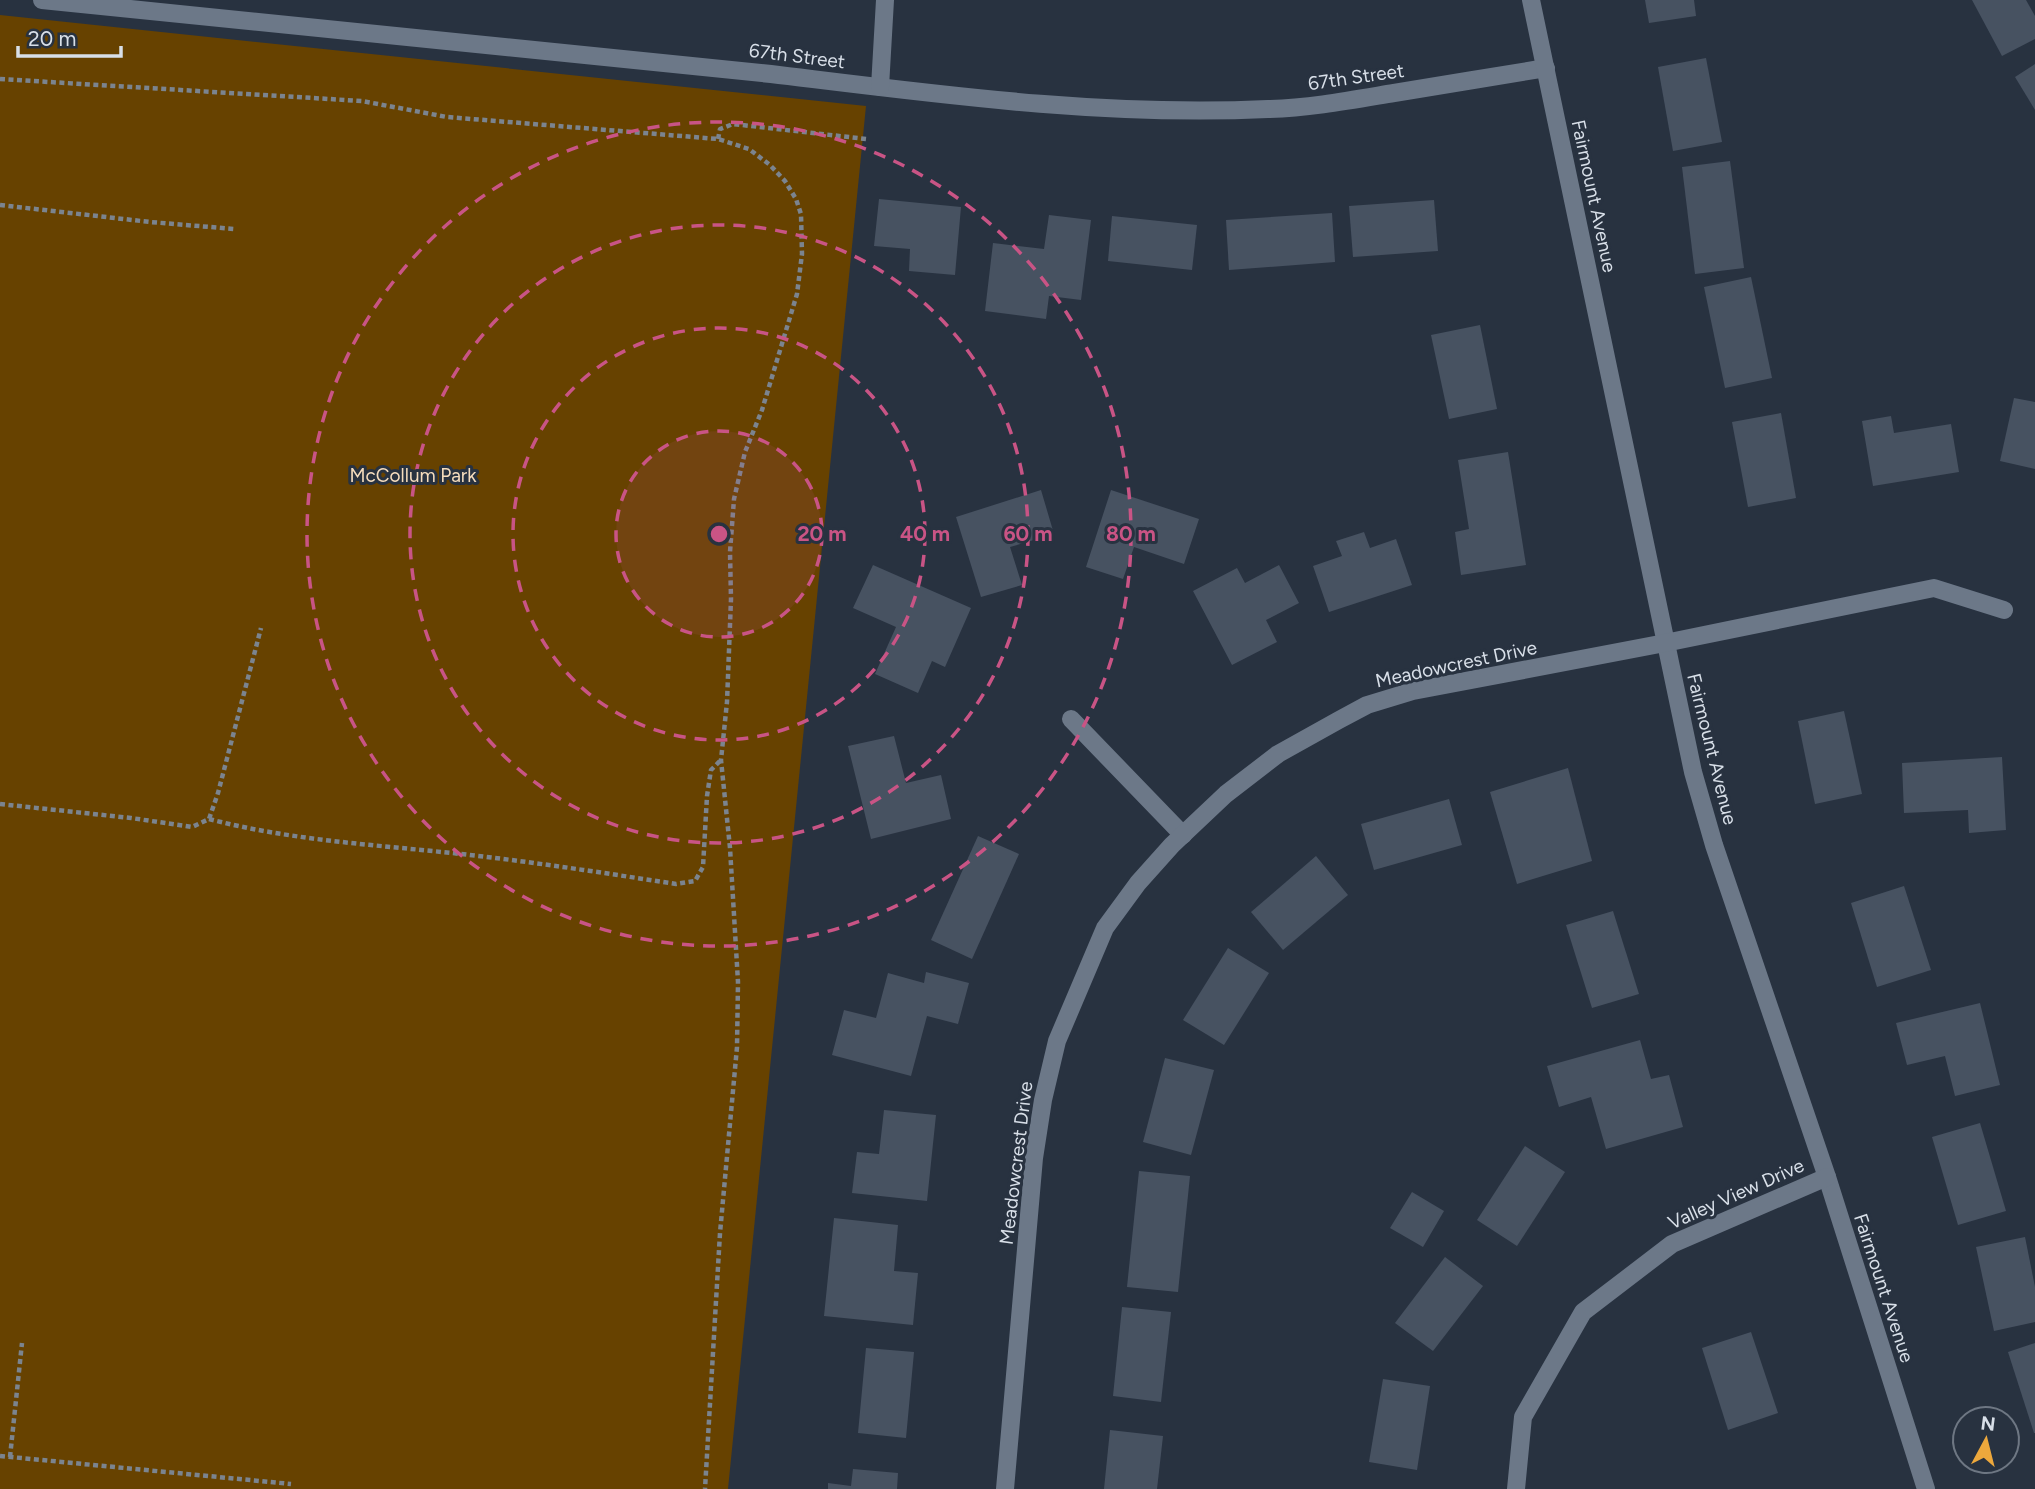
<svg xmlns="http://www.w3.org/2000/svg" width="2035" height="1489" font-family="Figtree,sans-serif">
<rect width="100%" height="100%" fill="#283240"/>
<path fill="#674200" d="M0,15l866,91 -138,1383h-728z"/>
<g fill="#475261">
<path d="M1645,0h49l2,16 -47,7z"/>
<path d="M1972,0h54l9,16v23l-33,17z"/>
<path d="M1706,58l16,84 -49,9 -15,-84z"/>
<path d="M2035,64v46l-20,-33z"/>
<path d="M1730,161l14,107 -49,6 -13,-107z"/>
<path d="M879,199l82,8 -6,68 -46,-4 1,-22 -36,-3z"/>
<path d="M1434,200l4,51 -85,6 -4,-51z"/>
<path d="M1332,213l3,49 -106,8 -3,-50z"/>
<path d="M1049,215l42,5 -10,80 -32,-4 -3,23 -61,-8 8,-68 51,6z"/>
<path d="M1112,216l85,9 -5,45 -84,-9z"/>
<path d="M1751,277l21,101 -47,10 -21,-101z"/>
<path d="M1480,325l17,84 -48,10 -18,-84z"/>
<path d="M2014,398l21,4v67l-35,-8z"/>
<path d="M1781,413l15,85 -48,9 -16,-85z"/>
<path d="M1891,416l3,17 57,-9 8,48 -86,14 -11,-65z"/>
<path d="M1508,452l18,113 -65,10 -6,-43 14,-3 -11,-69z"/>
<path d="M1041,490l13,44 -44,13 12,38 -41,12 -25,-80z"/>
<path d="M1111,490l88,29 -15,45 -50,-17 -11,32 -37,-12z"/>
<path d="M1364,532l6,16 26,-9 16,46 -83,27 -16,-46 29,-10 -6,-15z"/>
<path d="M873,565l98,43 -26,59 -13,-6 -14,32 -43,-19 21,-47 -43,-19z"/>
<path d="M1279,565l20,38 -33,17 11,22 -45,23 -39,-74 44,-23 8,15z"/>
<path d="M1844,711l18,83 -47,10 -17,-83z"/>
<path d="M894,736l12,47 35,-8 10,44 -80,20 -23,-93z"/>
<path d="M2002,757l4,73 -37,3 -1,-23 -64,3 -2,-50z"/>
<path d="M1568,768l24,93 -75,23 -27,-92z"/>
<path d="M1449,799l13,46 -88,25 -13,-46z"/>
<path d="M978,836l41,18 -47,105 -41,-19z"/>
<path d="M1316,856l32,39 -65,55 -32,-38z"/>
<path d="M1904,886l27,84 -54,17 -26,-84z"/>
<path d="M1613,911l26,83 -47,14 -26,-83z"/>
<path d="M1228,948l41,25 -45,72 -41,-25z"/>
<path d="M926,972l43,11 -11,41 -31,-8 -16,60 -79,-21 12,-45 32,8 12,-45 36,10z"/>
<path d="M1980,1003l20,82 -45,11 -10,-40 -38,9 -11,-42z"/>
<path d="M1640,1040l11,39 18,-4 14,52 -77,22 -15,-52 -32,10 -12,-41z"/>
<path d="M1165,1058l49,12 -23,85 -48,-13z"/>
<path d="M884,1110l52,5 -9,86 -75,-8 5,-41 22,2z"/>
<path d="M1980,1123l26,88 -48,14 -26,-88z"/>
<path d="M1525,1146l40,26 -48,74 -40,-26z"/>
<path d="M1139,1171l51,5 -12,116 -51,-5z"/>
<path d="M1412,1192l32,19 -21,36 -33,-19z"/>
<path d="M834,1218l64,7 -4,46 24,2 -5,52 -89,-9z"/>
<path d="M2025,1237l10,50v35l-41,9 -18,-84z"/>
<path d="M1445,1257l38,29 -50,65 -38,-28z"/>
<path d="M1122,1307l49,5 -10,90 -48,-6z"/>
<path d="M1751,1332l27,81 -50,17 -26,-82z"/>
<path d="M2035,1343v90h-1l-26,-81z"/>
<path d="M866,1348l48,4 -8,86 -48,-5z"/>
<path d="M1383,1379l47,7 -13,84 -48,-8z"/>
<path d="M1110,1430l53,6 -6,53h-53z"/>
<path d="M853,1469l45,4 -1,16h-69v-6l23,3z"/>
</g>
<g fill="none" stroke-linecap="round" stroke-linejoin="round">
<g stroke="#7b848f" stroke-width="4.5" stroke-dasharray="5 3.5" stroke-linecap="butt">
<path d="M0,79l362,22 85,16 271,22 31,10 21,16 15,16 11,18 5,15 1,40 -5,40 -35,116 -17,42 -11,47 -4,53 1,47 -4,103 -6,58 9,88 8,134 -1,65 -17,186 -15,256"/>
<path d="M718,139l2,-10 13,-5 133,15"/>
<path d="M0,205l150,17 84,7"/>
<path d="M0,804l131,14 61,9 17,-8 9,-26 43,-165"/>
<path d="M209,819c76,20 155,25 233,33 79,8 156,20 234,32l19,-3 8,-14 4,-71 4,-26 9,-9"/>
<path d="M0,1456l291,28"/>
<path d="M10,1457l12,-114"/>
</g>
<g stroke="#6c7888" stroke-width="18">
<path d="M42,0l729,74c165,20 331,43 497,35 42,-1 84,-9 126,-16 51,-8 101,-17 152,-25"/>
<path d="M1531,0l162,772 21,73 113,332 99,312"/>
<path d="M880,87l5,-87"/>
<path d="M1071,719l112,116"/>
<path d="M1005,1489l29,-331 9,-58 14,-59 48,-113 33,-45 34,-38 54,-51 52,-40 61,-34 28,-15 46,-14 252,-48 269,-55 70,22"/>
<path d="M1516,1489l7,-72 60,-105 89,-68 155,-67"/>
</g>
</g>
<circle cx="719" cy="534" r="103" fill="#c95485" fill-opacity=".12"/>
<g fill="none" stroke="#c95485" stroke-width="3.5" stroke-dasharray="12 9">
<circle cx="719" cy="534" r="103"/>
<circle cx="719" cy="534" r="206"/>
<circle cx="719" cy="534" r="309"/>
<circle cx="719" cy="534" r="412"/>
</g>
<g text-anchor="middle" dominant-baseline="central" stroke-width="6" stroke-linejoin="round" paint-order="stroke">
<g font-size="19" fill="#d8dfe8" stroke="#283240">
<text transform="translate(797 56) rotate(7)">67th Street</text>
<text transform="translate(1356 77) rotate(-8)">67th Street</text>
<text transform="translate(1594 196) rotate(78)">Fairmount Avenue</text>
<text transform="translate(1456 664) rotate(-12)">Meadowcrest Drive</text>
<text transform="translate(1712 749) rotate(76)">Fairmount Avenue</text>
<text transform="translate(1016 1163) rotate(-83)">Meadowcrest Drive</text>
<text transform="translate(1736 1194) rotate(-24)">Valley View Drive</text>
<text transform="translate(1884 1288) rotate(72)">Fairmount Avenue</text>
</g>
<g font-size="19" fill="#f6ddbd" stroke="#283240">
<text x="413" y="475">McCollum Park</text>
</g>
</g>
<circle cx="719" cy="534" r="10" fill="#c95485" stroke="#283240" stroke-width="3.5"/>
<g font-size="21" text-anchor="middle" font-weight="bold" fill="#c95485" stroke="#283240" stroke-width="6" stroke-linejoin="round" paint-order="stroke">
<text x="822" y="541">20 m</text>
<text x="925" y="541">40 m</text>
<text x="1028" y="541">60 m</text>
<text x="1131" y="541">80 m</text>
</g>
<g transform="translate(1986 1440) rotate(7)"><circle r="33" fill="#283240" stroke="#6e7783" stroke-width="2"/>
<path d="M0-5L12 26L0 18L-12 26Z" fill="#eda83c"/>
<text y="-10" font-size="19" font-weight="bold" text-anchor="middle" fill="#d8dfe8">N</text>
</g>
<path d="M18 46v10h103v-10" fill="none" stroke="#d8dfe8" stroke-width="3.5"/>
<text x="28" y="46" font-size="21" fill="#d8dfe8" stroke="#283240" stroke-width="5" paint-order="stroke">20 m</text>
</svg>
